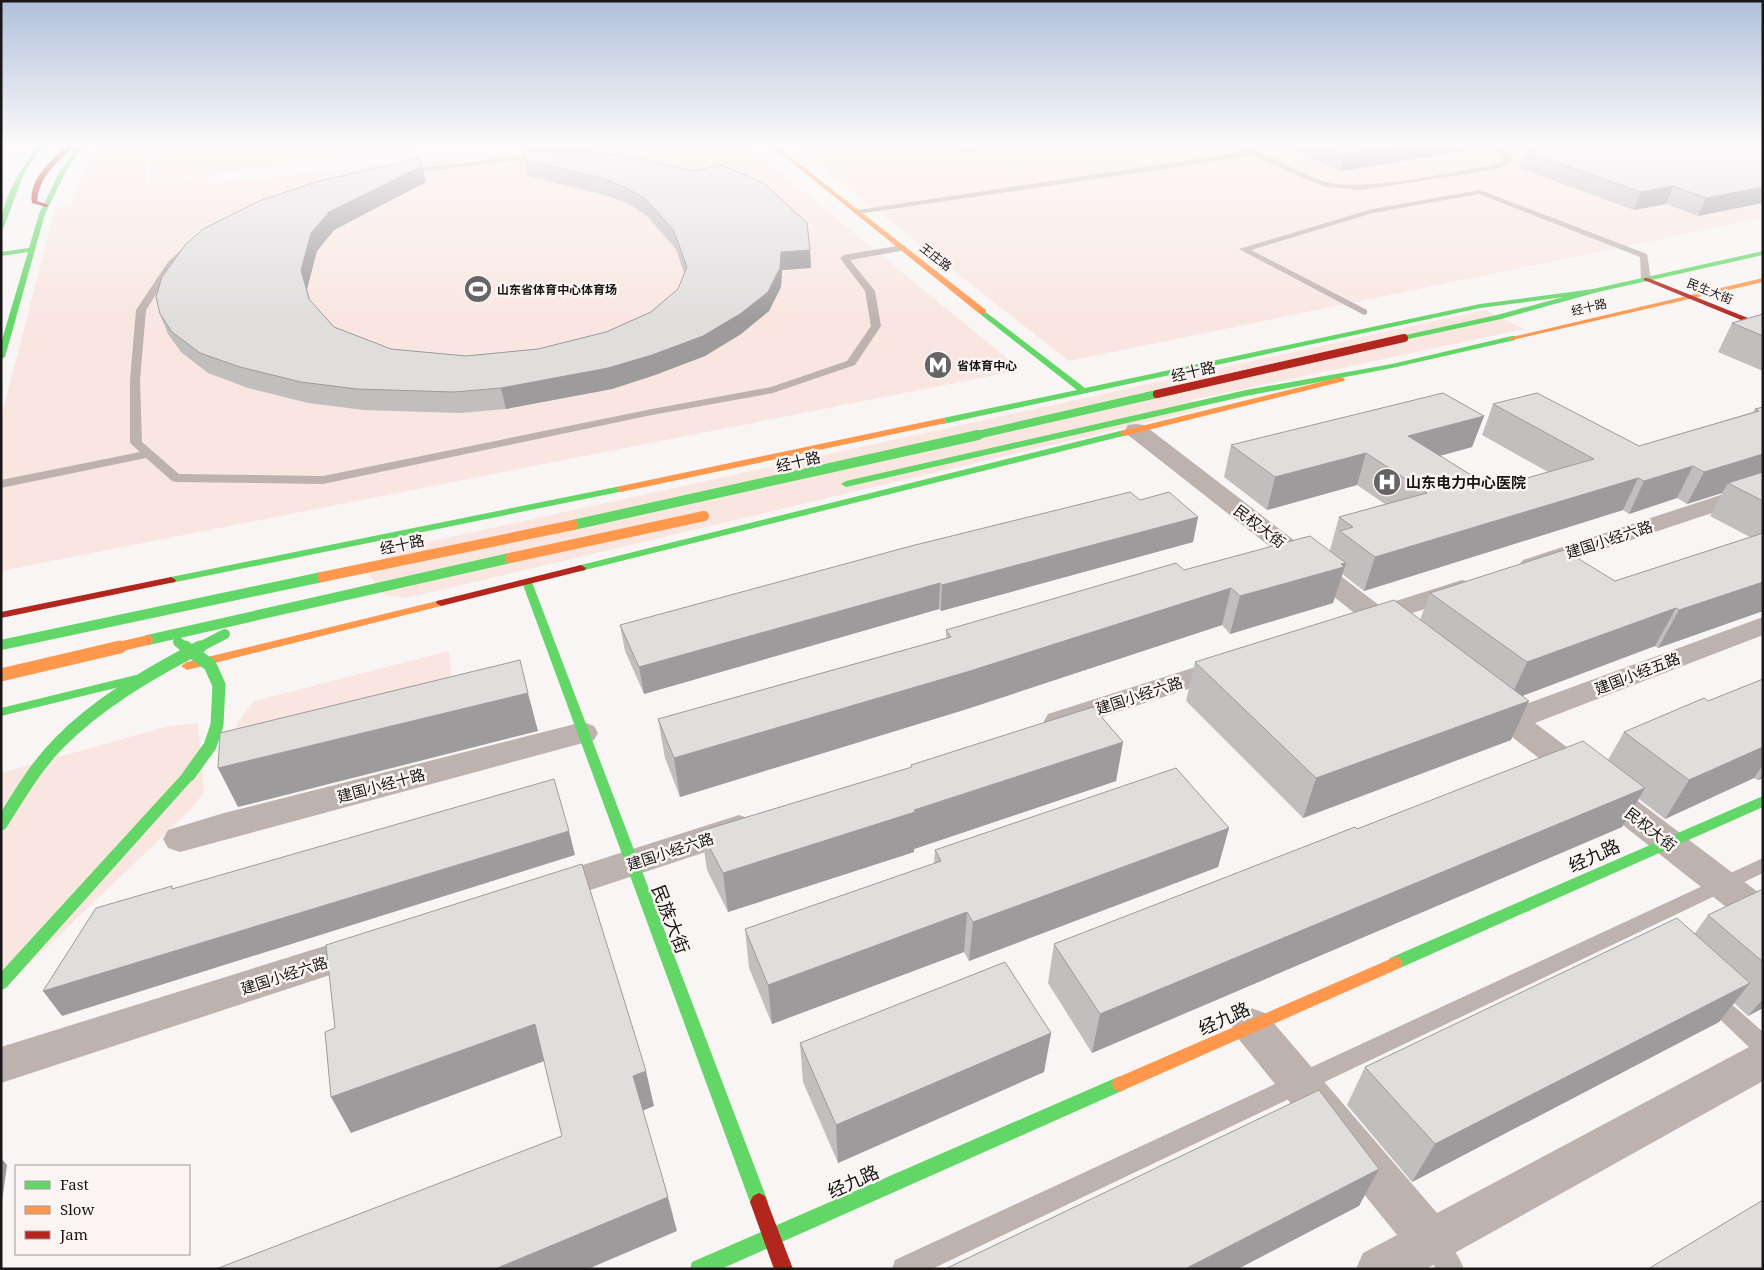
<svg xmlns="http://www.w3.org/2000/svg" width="1764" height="1270" font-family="'Noto Serif','Noto Sans SC',serif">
<rect width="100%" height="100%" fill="#f8f5f4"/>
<g fill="#f9e6e0">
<path d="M96,144h53l-4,39 62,-7 3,8 368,-40h168l275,226 -1020,201v-153l54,-209 15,-3z"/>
<path d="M153,144h315l-319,37z"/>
<path d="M792,144h930l41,12v62l-694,143z"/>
<path d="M1485,310l39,19 -333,71 11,9 -795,189 -22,-3 -18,-23 29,-23z"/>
<path d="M449,651l5,57 -222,54 5,-38 17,-23z"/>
<path d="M198,723l6,69 -12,16 -191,183v-218l168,-47z"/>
</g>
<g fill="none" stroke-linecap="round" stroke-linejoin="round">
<g fill="#beb2ae" fill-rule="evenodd">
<path d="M624,144h18l-238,30 -4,-2 4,-2z"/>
<path d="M1229,144c31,0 70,34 102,39 44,7 114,-10 159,-17l12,-4 2,-5 -4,-5 -18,-8c13,0 22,2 30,13l-4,8 -16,5 -131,20 -36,-3 -72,-31 -396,58 -4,-2 4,-2 388,-58z"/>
<path d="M1480,190l167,64 4,25 -5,3 -5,-3 -1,-22 -161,-63 -106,19 -122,37 116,60v4l-3,1 -125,-66 133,-40z"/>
<path d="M903,245l4,3 -1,2 -56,10 25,31 6,35 -26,39 -82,28 -121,22 -329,69 -147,-2 -4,-1 -26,-23 -145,30v-8l139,-28 -10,-9v-63l6,-70 32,-48 16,-15 7,2 -17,17 -28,44 -6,70 2,62 37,32 144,2 329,-67 119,-22 76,-26 24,-35 -6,-35 -25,-33 4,-3z"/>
<path d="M1763,858v15l-831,396h-40l3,-9z"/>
<path d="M1711,989l7,3 45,40v24l-8,-3 -51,-49 -3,-6 3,-6z"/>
<path d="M1432,1230c15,6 26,24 32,39h-28l-16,-27 3,-9z"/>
</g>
<g fill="#beb2ae" fill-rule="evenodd">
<path d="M1136,424l8,1 236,181 82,-26 9,2 4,6 -4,6 -74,24 5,7 -4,6c-11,3 -15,1 -24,-3 -3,-2 -11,-2 -16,-3l-4,-6 3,-4 -229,-180 -3,-5 3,-5z"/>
<path d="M1763,481v15l-231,77 -9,-3 -4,-5 4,-5z"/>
<path d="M1763,617v18l-228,88 228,173v35l-13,-5 -273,-217 -5,-7 5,-7c17,-5 25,3 38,13z"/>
<path d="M1227,657l10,2 4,7 -4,7 -178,58 -11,-3 -4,-7 4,-7z"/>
<path d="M583,722l11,4 4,7 -4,7 -414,112 -12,-4 -5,-9 5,-9 56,-17z"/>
<path d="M739,815l12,4 5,9 -5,9 -200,66 -12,-4 -5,-10 5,-10z"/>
<path d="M363,934l13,4 5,11 -5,11 -375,123v-36z"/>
<path d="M1251,1008l14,5 172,200 312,-166 14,-5v39l-337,188h-70l7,-16 34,-18 -160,-198 -5,-12 5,-12z"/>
</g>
<g fill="#63d668" fill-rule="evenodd">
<path d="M1,144h4l-4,3z"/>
<path d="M39,144h5l-20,29 -20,54 -3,2c0,-31 21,-61 38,-85z"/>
<path d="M80,144h5l-19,27 -21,43 -40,143 -4,2v-16l27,-91 -27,4v-4l28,-4 10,-34 21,-43z"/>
<path d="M1763,251v4l-165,37 -97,27 -97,21 -4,-2 1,-2 96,-21 66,-18 -83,11 -537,116 -4,-3 4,-3 134,-28 -97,-76v-4h3l102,78 395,-84 113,-15z"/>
<path d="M1512,336h3v4l-123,28 -146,28 -400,91 -5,-3 5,-3 400,-91 146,-26z"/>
<path d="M1124,430l3,1v4l-546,136 -5,-3 1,-2z"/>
<path d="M621,486l5,3 -2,2 -453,92 -5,-3 5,-3z"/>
<path d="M527,579l5,3 236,620 -3,6 -6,3 -6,-3 -3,-6 -228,-620z"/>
<path d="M136,675l6,4 -2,3 -139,34v-8z"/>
<path d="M189,770l5,2 1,3 -1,3 -188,210 -5,2v-18l183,-200z"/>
<path d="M1763,796v11l-363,161 -5,1 -5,-1 -3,-5 3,-5z"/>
<path d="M1120,1076l6,3 2,5 -2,5 -405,180h-31l2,-7z"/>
</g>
<g fill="#ff974d" fill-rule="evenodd">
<path d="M769,144h5l212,166v4h-6z"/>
<path d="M1763,278v4l-251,58 -4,-2z"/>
<path d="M1341,377l4,2 -1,2 -220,55 -4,-3 1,-2z"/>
<path d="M943,418l3,1v4l-325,69 -5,-3 5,-3z"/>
<path d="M441,600l4,1 1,2 -1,2 -258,65 -6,-4 6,-4z"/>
<path d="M1395,957l5,1 3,5 -3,5 -274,121 -6,3 -6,-3 -2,-5 2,-5z"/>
</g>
<g fill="#b3261e" fill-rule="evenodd">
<path d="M70,144h6c-18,18 -36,30 -39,57l12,4 -3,2 -14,-4c-4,-25 22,-45 38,-59z"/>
<path d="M1644,278h4l115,46v5l-119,-49z"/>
<path d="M581,565l5,3 -1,2 -144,36 -5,-3 1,-2z"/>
<path d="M171,577l5,3 -1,2 -174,36v-6z"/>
<path d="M759,1193l6,3 28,73h-19l-24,-67 3,-6z"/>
</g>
<path stroke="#63d668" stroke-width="8" d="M973,436l184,-42"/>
<g stroke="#63d668" stroke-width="10">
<path d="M573,525l405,-90"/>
<path d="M148,640l362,-82"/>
<path d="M178,642l8,6"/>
<path d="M1,645l321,-68"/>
<path d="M198,648l27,-14"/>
</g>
<g stroke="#63d668" stroke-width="13">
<path d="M185,647l25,18 9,20 -2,40 -7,21 -21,29"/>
<path d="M1,824c18,-28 34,-57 58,-81 39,-40 91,-70 141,-96"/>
</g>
<g stroke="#ff974d" stroke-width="10">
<path d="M510,558l194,-42"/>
<path d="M322,577l251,-52"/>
<path d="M114,648l34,-8"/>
</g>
<path stroke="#ff974d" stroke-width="13" d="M1,675l119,-28"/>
<path stroke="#b3261e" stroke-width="8" d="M1157,394l247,-56"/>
</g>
<g fill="#c1bfbe">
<path d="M948,144h78l-64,8z"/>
<path d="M1275,144h190l-3,7 -121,20z"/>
<path d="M1763,144l-65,72 -32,-12 -32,6 -115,-42 6,-17z"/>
<path d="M526,150l284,100 1,18 -29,2 -1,17 -12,24 -28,23 -36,22 -50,19 -43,14 -106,20 -46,4 -96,-3 -56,-7 -60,-15 -40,-15 -27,-21 -13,-18 -8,-20 266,-132 -92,48 -17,21 -10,38 3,12 24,26 57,22 75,7 72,-7 68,-17 45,-20 27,-23 6,-16 -8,-24 -29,-33 -18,-12 -21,-8 -80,-20 -3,-16z"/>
<path d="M1763,314v57l-45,-19 14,-29z"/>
<path d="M1493,404l146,42 114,-34 2,-3 8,-2v204l-105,37 -3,-2 -133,50 -11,44 -208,78 -117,-117 9,-39 225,-42 10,-27 185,-12 135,-44 -40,-21 12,-23 -35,11 -10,-6 -48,16 -6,-4 -259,81 -22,-17 -9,29 -103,31 -8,-9 -255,84 -287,88 -15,-39 -7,-39 288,-81v-8l238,-60 149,-16 -3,-4 9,-33 46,-13 -28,-19 -90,25 -43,-33 7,-32 253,-29 -12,31 -32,9 52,32 56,-16 -66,-37z"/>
<path d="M1140,500l58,17 -5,25 -252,69 -2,-2 -295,85 -19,-43 -5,-26z"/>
<path d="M1763,679v99l-5,2 -4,-2 -89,41 -26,-20 -17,28 -530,226 -44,-70 6,-39 303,-115 251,-69 16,-28 84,-31z"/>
<path d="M1123,742l-7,39 -202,68v3l-186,60 -21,-42 -6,-39 210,-63v-3z"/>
<path d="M1229,828l-11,39 -249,94 -5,-9 -192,72 -23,-56 -4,-39 189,-65 1,-14z"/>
<path d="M1763,889v119l-15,8 -14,-13 -15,19 -307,160 -65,-77 18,-38 330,-134 13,-18z"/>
<path d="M1051,1033l-7,39 -206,91 -35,-81 -3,-39z"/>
</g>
<g fill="#9d9b9b">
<path d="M962,144h64l-64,8z"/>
<path d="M1409,144h56l-3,7 -121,20 4,-17z"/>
<path d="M422,166l4,16 -92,48 -17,21 -10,38 8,30 -14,-49 10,-37 18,-21z"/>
<path d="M1673,186l-7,18 -32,6 7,-18z"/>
<path d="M1763,187v16l-65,13 8,-18z"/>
<path d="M810,250l1,18 -29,2 -1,17 -12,24 -28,23 -36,22 -50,19 -43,14 -106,20 -5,-21 280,-136z"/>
<path d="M1484,416l-12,31 -74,20 10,-31z"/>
<path d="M1366,453l-9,32 -90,25 8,-33z"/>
<path d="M1763,454v26l-35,3 -6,10 -35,11 17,-32z"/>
<path d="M1693,466l-16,32 -48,16 15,-33z"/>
<path d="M1638,478l-15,32 -259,81 11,-34z"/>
<path d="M1198,517l-5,25 -252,69 1,-26z"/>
<path d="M1346,563l-13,40 -103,31 10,-38z"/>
<path d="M1763,582v29l-105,37 21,-38z"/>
<path d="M940,583l-1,26 -295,85 -5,-27z"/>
<path d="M1231,588l-9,37 -255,84 -287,88 -6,-39z"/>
<path d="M1676,608l-21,38 -146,55 18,-39z"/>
<path d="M528,693l10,38 -300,76 -20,-39z"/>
<path d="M1529,701l-18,39 -208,78 13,-40z"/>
<path d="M1123,742l-7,39 -202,68v3l-186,60 -5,-39z"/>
<path d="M1763,747v18l-9,13 -89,41 24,-39z"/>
<path d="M1763,774v4l-5,2z"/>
<path d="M1645,788l-23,39 -530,226 8,-39z"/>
<path d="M1229,828l-11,39 -249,94 4,-39z"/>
<path d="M569,831l6,24 -513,161 -19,-25z"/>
<path d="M967,912l-3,40 -192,72 -4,-39z"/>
<path d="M1750,983l-31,39 -307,160 23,-38z"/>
<path d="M1763,999v9l-15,8z"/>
<path d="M535,1024l12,36 -196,73 -20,-36z"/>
<path d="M1051,1033l-7,39 -206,91 -2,-38z"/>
<path d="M646,1071l8,35 -12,5 -9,-35z"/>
<path d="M1,1158l6,7 -6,44z"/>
<path d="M1379,1169l-20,37 -121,63h-53z"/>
<path d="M668,1197l9,34 -89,38h-93z"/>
</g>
<g fill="#e0dedd" stroke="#9d9b9b">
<path d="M1320,144h89l-64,10z"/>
<path d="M1573,144h190v43l-57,11 -33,-12 -32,6 -116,-41z"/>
<path d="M526,150l95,5 73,16 28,-6 43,19 42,39 3,27 -29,2 -1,16 -12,24 -28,22 -37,22 -51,19 -44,13 -107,20 -47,4 -97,-3 -56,-7 -61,-15 -40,-14 -28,-21 -12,-18 -4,-17 6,-20 23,-32 18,-16 56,-28 57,-19 103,-24 3,8 -93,46 -18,21 -10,37 8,29 25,28 57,22 75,7 72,-7 68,-17 45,-20 27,-23 9,-22 -13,-36 -29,-33 -19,-10 -20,-9 -81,-19z"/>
<path d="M1763,314v22l-31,-13z"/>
<path d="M1443,393l41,23 -76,20 84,52 102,-29 -101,-55 44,-11 102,53 120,-35 -4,-2 8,-2v47l-59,18 -11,-6 -49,15 -6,-3 -263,79 -35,-26 13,-4 -14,-10 88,-24 -61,-40 -91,24 -44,-32z"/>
<path d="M1763,472v29l-35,-18z"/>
<path d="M1130,492l10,8 29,-8 29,25 -256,68 -2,-2 -301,84 -19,-42 291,-79z"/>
<path d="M1763,533v49l-84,28 -3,-2 -149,54 -97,-69 134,-43 51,31z"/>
<path d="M1310,536l36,27 -5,1 3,3 -104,29 -9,-8 -261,83 -296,87 -16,-39 293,-82 -5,-7 230,-67 8,7z"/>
<path d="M1394,600l135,101 -213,77 -121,-116z"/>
<path d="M520,660l8,33 -310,75 2,-35z"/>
<path d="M1763,679v68l-74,33 -65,-48 80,-34 4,3z"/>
<path d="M1093,707l30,35 -209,68 1,2 -192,61 -22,-42 211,-64 -1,-2z"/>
<path d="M1583,741l62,47 -545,226 -46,-70 301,-117 2,2z"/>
<path d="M1176,768l53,60 -256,94 -6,-10 -199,73 -23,-56 196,-68 -6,-11z"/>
<path d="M554,779l15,52 -526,160 53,-83 76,-22v3z"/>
<path d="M582,864l64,207 -13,5 35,121 -173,72h-279l346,-133 -27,-112 -204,73 -6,-65 10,-4 -9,-83z"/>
<path d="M1763,889v73l-55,-47z"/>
<path d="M1677,918l73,65 -315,161 -70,-77z"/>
<path d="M1005,962l46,71 -215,92 -36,-82z"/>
<path d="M1319,1090l60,79 -194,100h-240z"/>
<path d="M1763,1200v69h-115z"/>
</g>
<linearGradient id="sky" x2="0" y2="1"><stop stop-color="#b0c0db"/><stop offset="0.45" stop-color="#fcfafa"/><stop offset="1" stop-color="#fcfafa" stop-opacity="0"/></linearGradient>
<rect width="1764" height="321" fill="url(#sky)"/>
<defs>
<symbol id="stadium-disc" viewBox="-11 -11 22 22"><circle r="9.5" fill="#666464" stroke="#faf4f2"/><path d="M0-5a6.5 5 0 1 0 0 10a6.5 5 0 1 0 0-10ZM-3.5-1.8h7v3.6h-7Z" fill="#fff"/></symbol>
<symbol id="metro-disc" viewBox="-11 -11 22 22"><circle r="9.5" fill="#666464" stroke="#faf4f2"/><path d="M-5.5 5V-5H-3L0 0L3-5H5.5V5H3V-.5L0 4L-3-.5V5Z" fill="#fff"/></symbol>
<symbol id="hospital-disc" viewBox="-11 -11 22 22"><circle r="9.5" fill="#666464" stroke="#faf4f2"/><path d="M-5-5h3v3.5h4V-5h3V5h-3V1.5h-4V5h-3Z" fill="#fff"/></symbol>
</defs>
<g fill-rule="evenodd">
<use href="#stadium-disc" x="462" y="273" width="32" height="32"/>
<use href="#metro-disc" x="922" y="349" width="32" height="32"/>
<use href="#hospital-disc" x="1371" y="466" width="32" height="32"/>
</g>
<g text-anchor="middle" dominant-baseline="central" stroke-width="5" stroke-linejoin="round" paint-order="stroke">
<g font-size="12" fill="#181616" stroke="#faf4f2">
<text transform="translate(936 257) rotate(38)">王庄路</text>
<text transform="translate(1710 291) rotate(22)">民生大街</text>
<text transform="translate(1589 307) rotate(-13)">经十路</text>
</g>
<g font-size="12" font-weight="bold" fill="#181616" stroke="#faf4f2" text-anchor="start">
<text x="497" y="289">山东省体育中心体育场</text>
<text x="957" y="365">省体育中心</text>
</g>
<g font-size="15" fill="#181616" stroke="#faf4f2">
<text transform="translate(1193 371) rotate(-13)">经十路</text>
<text transform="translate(798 461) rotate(-13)">经十路</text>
<text transform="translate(1260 526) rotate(37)">民权大街</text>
<text transform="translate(1609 539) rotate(-18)">建国小经六路</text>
<text transform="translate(402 544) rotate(-12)">经十路</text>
<text transform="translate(1637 673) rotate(-21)">建国小经五路</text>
<text transform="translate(1139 695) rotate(-18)">建国小经六路</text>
<text transform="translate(381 785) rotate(-15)">建国小经十路</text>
<text transform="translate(1651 829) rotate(38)">民权大街</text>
<text transform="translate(670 851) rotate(-18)">建国小经六路</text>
<text transform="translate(284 975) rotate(-18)">建国小经六路</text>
</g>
<g font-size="15" font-weight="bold" fill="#181616" stroke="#faf4f2" text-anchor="start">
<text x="1406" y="482">山东电力中心医院</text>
</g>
<g font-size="18" fill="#181616" stroke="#faf4f2">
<text transform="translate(1594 855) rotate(-24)">经九路</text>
<text transform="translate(671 919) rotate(69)">民族大街</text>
<text transform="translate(1224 1018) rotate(-24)">经九路</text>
<text transform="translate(853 1181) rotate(-24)">经九路</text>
</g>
</g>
<rect width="1764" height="1270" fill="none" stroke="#181616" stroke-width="5"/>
<rect x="15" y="1165" width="175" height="90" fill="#faf4f2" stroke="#a09b9a"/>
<rect x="25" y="1181" width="25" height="8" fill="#63d668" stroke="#a09b9a"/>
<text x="60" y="1190" font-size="15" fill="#181616">Fast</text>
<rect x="25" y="1206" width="25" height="8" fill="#ff974d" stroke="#a09b9a"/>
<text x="60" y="1215" font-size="15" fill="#181616">Slow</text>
<rect x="25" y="1231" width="25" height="8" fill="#b3261e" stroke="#a09b9a"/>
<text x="60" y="1240" font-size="15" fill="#181616">Jam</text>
</svg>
